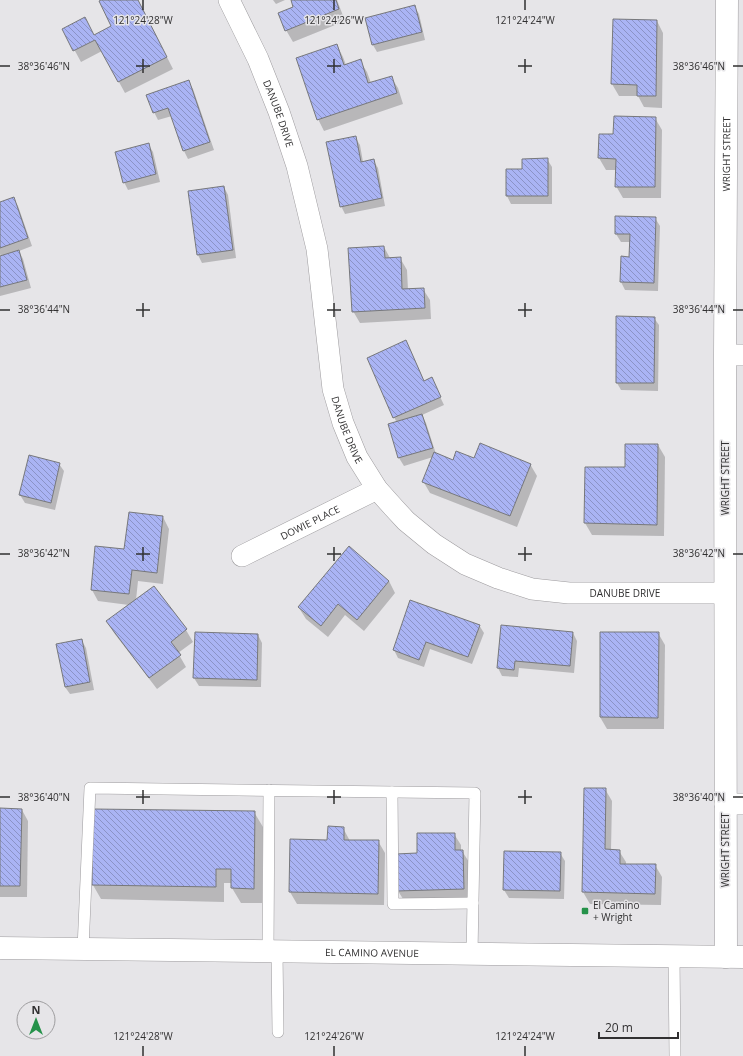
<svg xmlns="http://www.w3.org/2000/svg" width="743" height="1056" font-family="'Open Sans',sans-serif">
<defs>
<pattern id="building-back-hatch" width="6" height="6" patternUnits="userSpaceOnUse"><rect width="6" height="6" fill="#aab4f4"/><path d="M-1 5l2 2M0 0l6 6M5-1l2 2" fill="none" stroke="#8b93c6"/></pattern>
</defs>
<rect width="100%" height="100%" fill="#e6e5e8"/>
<g fill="#0003">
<path d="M103,0h35l35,69 -48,24 -23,-42 -21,11 -18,-33 31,7 19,-10z"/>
<path d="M273,0h12l-9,4z"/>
<path d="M292,0h45l8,21 -52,21 -7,-12 9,-22z"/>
<path d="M414,6l5,8 6,26 -48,12 -4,-7z"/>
<path d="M614,20l43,1 6,12 -1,75 -18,-1 -6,-11h-19l-7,-12z"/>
<path d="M337,45l6,12 3,8 14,-4 7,11 4,11 20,-6 7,11 5,16 -79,27 -6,-12z"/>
<path d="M188,81l5,8 21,61 -26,9 -4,-8 -12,-35 -14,4 -4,-8z"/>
<path d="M655,118l7,12 -1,68h-38l-7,-12 1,-16h-11l-7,-12 15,-23z"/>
<path d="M355,137l5,8 3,17 10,-2 5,8 7,38 -40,8 -4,-8z"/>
<path d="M148,144l5,8 7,30 -32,8 -4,-8z"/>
<path d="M547,159l5,8v37h-41l-4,-8v-26h16z"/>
<path d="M224,187l4,8 8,63 -34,5 -4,-8z"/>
<path d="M13,198l5,8 14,40 -13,5 4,8 8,29 -31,8v-39l1,-1 -1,-2v-51z"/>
<path d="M655,218l5,8 -2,65 -33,-1 -4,-8v-25l9,1 1,-16h-10l-5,-8z"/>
<path d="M384,247l6,11h10l7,12 1,20 15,-1 7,11 1,19 -71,4 -7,-12z"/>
<path d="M654,318l5,7 -1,66 -37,-1 -4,-7z"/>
<path d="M406,342l4,7 14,32 7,-3 13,27 -22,10 4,8 10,31 17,7 22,-1 55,4 7,12 -20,51 -87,-34 -7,-12 10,-24 -29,9 -5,-8 -10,-33 8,-2 -3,-6z"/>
<path d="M658,445l7,12 -1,79 -72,-1 -7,-12 41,-55z"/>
<path d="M59,464l5,7 -9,39 -30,-7 -5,-8z"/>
<path d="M163,517l6,12 -6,55 -25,-3 -2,19 17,-13 33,43 7,12 -15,11 8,14 -29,22 -43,-56 -7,-12 22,-16 -31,-4 -6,-11 33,-40z"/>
<path d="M389,581l6,12 -31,38 -19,-16 -17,22 -22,-18 -7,-11z"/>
<path d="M411,601l68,24 5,8 -12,31 -42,-15 -6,18 -26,-9 -4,-8z"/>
<path d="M573,633l4,8 -3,32 -55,-5 -1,9 -16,-1 -4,-8z"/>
<path d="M658,633l7,12 -1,84h-57l-7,-12z"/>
<path d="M258,635l4,8 -1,44 -62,-1 -5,-8z"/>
<path d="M82,641l4,7 8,42 -24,4 -5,-7z"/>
<path d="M605,789l7,12 -1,49 8,1 7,11v3h29l7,12 -1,28 -71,-1 -7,-12z"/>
<path d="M0,809l22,1 6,11 -1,76h-27z"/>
<path d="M254,812l9,15 -1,76h-21l-9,-15v-5h-8v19l-123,-3 -8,-14z"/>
<path d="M343,828l7,13h28l7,12 -1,52 -87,-1 -7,-12 38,-51z"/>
<path d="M454,834l7,11v6h1l7,11 1,39 -65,1 -7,-11 20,-37z"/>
<path d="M560,853l5,8 -1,38 -55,-1 -5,-8z"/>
</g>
<g fill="url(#building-back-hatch)" stroke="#77787b">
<path d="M101,0h37l29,57 -49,25 -23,-42 -22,11 -11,-22 23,-12 9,18 17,-9 -12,-25z"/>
<path d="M291,0h45l3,9 -54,22 -7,-18 15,-6z"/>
<path d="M415,5l7,27 -50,13 -7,-27z"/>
<path d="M613,19l44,1 -1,76h-19v-11l-26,-1z"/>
<path d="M337,44l7,21 17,-6 7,24 24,-7 5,17 -80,27 -21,-62z"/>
<path d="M189,80l21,62 -27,9 -15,-43 -15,5 -7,-18z"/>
<path d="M614,116l42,1 -1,70h-40l1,-28 -18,-1 1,-24h14z"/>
<path d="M356,136l5,26 13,-3 8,39 -42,9 -14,-65z"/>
<path d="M149,143l7,31 -33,9 -8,-31z"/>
<path d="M548,158v38h-42v-27h16v-10z"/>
<path d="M224,186l9,64 -36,5 -9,-64z"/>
<path d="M14,197l14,41 -28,10v-46z"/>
<path d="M615,216l41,1 -2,66 -34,-1 1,-26 8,1 1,-23h-15z"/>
<path d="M384,246l1,12 16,-1 1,32 22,-1 1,20 -73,4 -4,-64z"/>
<path d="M19,250l8,30 -27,7v-31z"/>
<path d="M616,316l39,1 -1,66h-38z"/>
<path d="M406,340l18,41 8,-4 9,20 -48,21 -26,-60z"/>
<path d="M422,414l11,34 -35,10 -10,-34z"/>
<path d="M480,443l51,21 -21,52 -88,-34 12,-30 19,8 3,-9 18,7z"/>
<path d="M625,444h33l-1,81 -73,-2 1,-56h40z"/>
<path d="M29,455l31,8 -9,40 -32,-8z"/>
<path d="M129,512l34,4 -6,57 -25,-3 -3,24 -38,-4 4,-44 29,3z"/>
<path d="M349,546l40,35 -32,39 -19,-16 -17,22 -23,-19z"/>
<path d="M154,586l33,43 -16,13 10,13 -32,23 -43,-57z"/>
<path d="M410,600l70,25 -12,32 -42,-15 -7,18 -26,-10z"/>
<path d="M501,625l72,7 -3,34 -55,-5 -1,9 -17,-2z"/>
<path d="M195,632l63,2 -1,46 -64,-2z"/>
<path d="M600,632h59l-1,86 -58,-1z"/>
<path d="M82,639l8,43 -25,5 -9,-43z"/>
<path d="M584,788h22l-1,61 15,1v14h36l-1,30 -73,-2z"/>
<path d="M0,808l22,1 -2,77h-20z"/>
<path d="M93,809l162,2 -1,78 -23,-1v-19h-15v18l-124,-2z"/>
<path d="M328,826l16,1v13h35l-1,54 -89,-2 1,-53 37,1z"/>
<path d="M417,833h38v17h8l1,39 -67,2 -1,-37 21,-1z"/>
<path d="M504,851l57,1 -1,39 -57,-1z"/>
</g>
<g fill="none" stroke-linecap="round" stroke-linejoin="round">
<defs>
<g id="service">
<path d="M392,792l1,112 80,-1"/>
<path d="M83,949l7,-161 385,5 -3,161"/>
<path d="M268,951l1,-161"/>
<path d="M277,951l1,81"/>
<path d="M674,956l1,100"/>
</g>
<g id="minor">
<path id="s1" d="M229,0l29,59 21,53 18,54 20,83 16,140 10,34 14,34 20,32 17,19 12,13 28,23 31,20 33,14 34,11 37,4h156"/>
<path d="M725,355h18"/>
<path id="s2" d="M242,556l135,-67"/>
<path d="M725,804h18"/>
</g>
<g id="tertiary">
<path id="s3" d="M726,957l-1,-602 2,-355"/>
</g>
<g id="secondary">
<path id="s4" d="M0,948l743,9"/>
</g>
</defs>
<use href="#service" stroke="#9d9b9e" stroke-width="12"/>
<use href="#minor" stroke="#9d9b9e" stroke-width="22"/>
<use href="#tertiary" stroke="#9d9b9e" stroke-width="23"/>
<use href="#secondary" stroke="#9d9b9e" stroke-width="23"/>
<use href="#service" stroke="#fff" stroke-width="11"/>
<use href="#minor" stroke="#fff" stroke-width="21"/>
<use href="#tertiary" stroke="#fff" stroke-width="22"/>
<use href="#secondary" stroke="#fff" stroke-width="22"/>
</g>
<path fill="none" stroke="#313031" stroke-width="1.5" d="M143,0v10M334,0v10M525,0v10M143,59v14M334,59v14M525,59v14M0,66h10M136,66h14M327,66h14M518,66h14M733,66h10M143,303v14M334,303v14M525,303v14M0,310h10M136,310h14M327,310h14M518,310h14M733,310h10M143,547v14M334,547v14M525,547v14M0,554h10M136,554h14M327,554h14M518,554h14M733,554h10M143,790v14M334,790v14M525,790v14M0,797h10M136,797h14M327,797h14M518,797h14M733,797h10M143,1046v10M334,1046v10M525,1046v10"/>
<rect fill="#25924a" stroke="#e6e5e8" stroke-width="1.5" x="581" y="907" width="8" height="8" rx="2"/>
<g text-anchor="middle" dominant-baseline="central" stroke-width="3" stroke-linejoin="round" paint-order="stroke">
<g font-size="10" fill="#313031" stroke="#e6e5e8">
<text stroke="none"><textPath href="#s1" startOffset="124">DANUBE DRIVE</textPath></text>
<text stroke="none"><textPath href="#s3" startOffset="803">WRIGHT STREET</textPath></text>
<text stroke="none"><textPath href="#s1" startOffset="449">DANUBE DRIVE</textPath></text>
<text transform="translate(725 478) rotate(-90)">WRIGHT STREET</text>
<text stroke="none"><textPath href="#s2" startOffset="76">DOWIE PLACE</textPath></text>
<text stroke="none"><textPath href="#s1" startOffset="797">DANUBE DRIVE</textPath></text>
<text transform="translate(725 850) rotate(-90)">WRIGHT STREET</text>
<text stroke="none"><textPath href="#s4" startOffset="372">EL CAMINO AVENUE</textPath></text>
</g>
<g font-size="10" fill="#313031" stroke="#e6e5e8" text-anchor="start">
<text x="593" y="905">El Camino<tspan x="593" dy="12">+ Wright</tspan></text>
</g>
</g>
<g font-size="10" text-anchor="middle" fill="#313031" stroke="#e6e5e8" stroke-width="3" stroke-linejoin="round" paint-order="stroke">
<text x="143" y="24">121°24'28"W</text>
<text x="334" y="24">121°24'26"W</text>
<text x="525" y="24">121°24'24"W</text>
<text x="44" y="70">38°36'46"N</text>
<text x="699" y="70">38°36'46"N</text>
<text x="44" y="313">38°36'44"N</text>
<text x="699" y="313">38°36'44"N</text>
<text x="44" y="557">38°36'42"N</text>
<text x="699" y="557">38°36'42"N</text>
<text x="44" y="801">38°36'40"N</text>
<text x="699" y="801">38°36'40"N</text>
<text x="143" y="1040">121°24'28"W</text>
<text x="334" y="1040">121°24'26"W</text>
<text x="525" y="1040">121°24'24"W</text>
</g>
<g transform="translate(36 1020)"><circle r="19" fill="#e6e5e8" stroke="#9e9d9f"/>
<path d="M0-3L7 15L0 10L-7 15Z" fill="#25924a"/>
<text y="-6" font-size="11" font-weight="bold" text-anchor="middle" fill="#313031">N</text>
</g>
<path d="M599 1032v6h79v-6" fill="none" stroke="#313031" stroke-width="2"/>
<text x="605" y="1032" font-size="12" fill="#313031" stroke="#e6e5e8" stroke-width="3" paint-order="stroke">20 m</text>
</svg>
